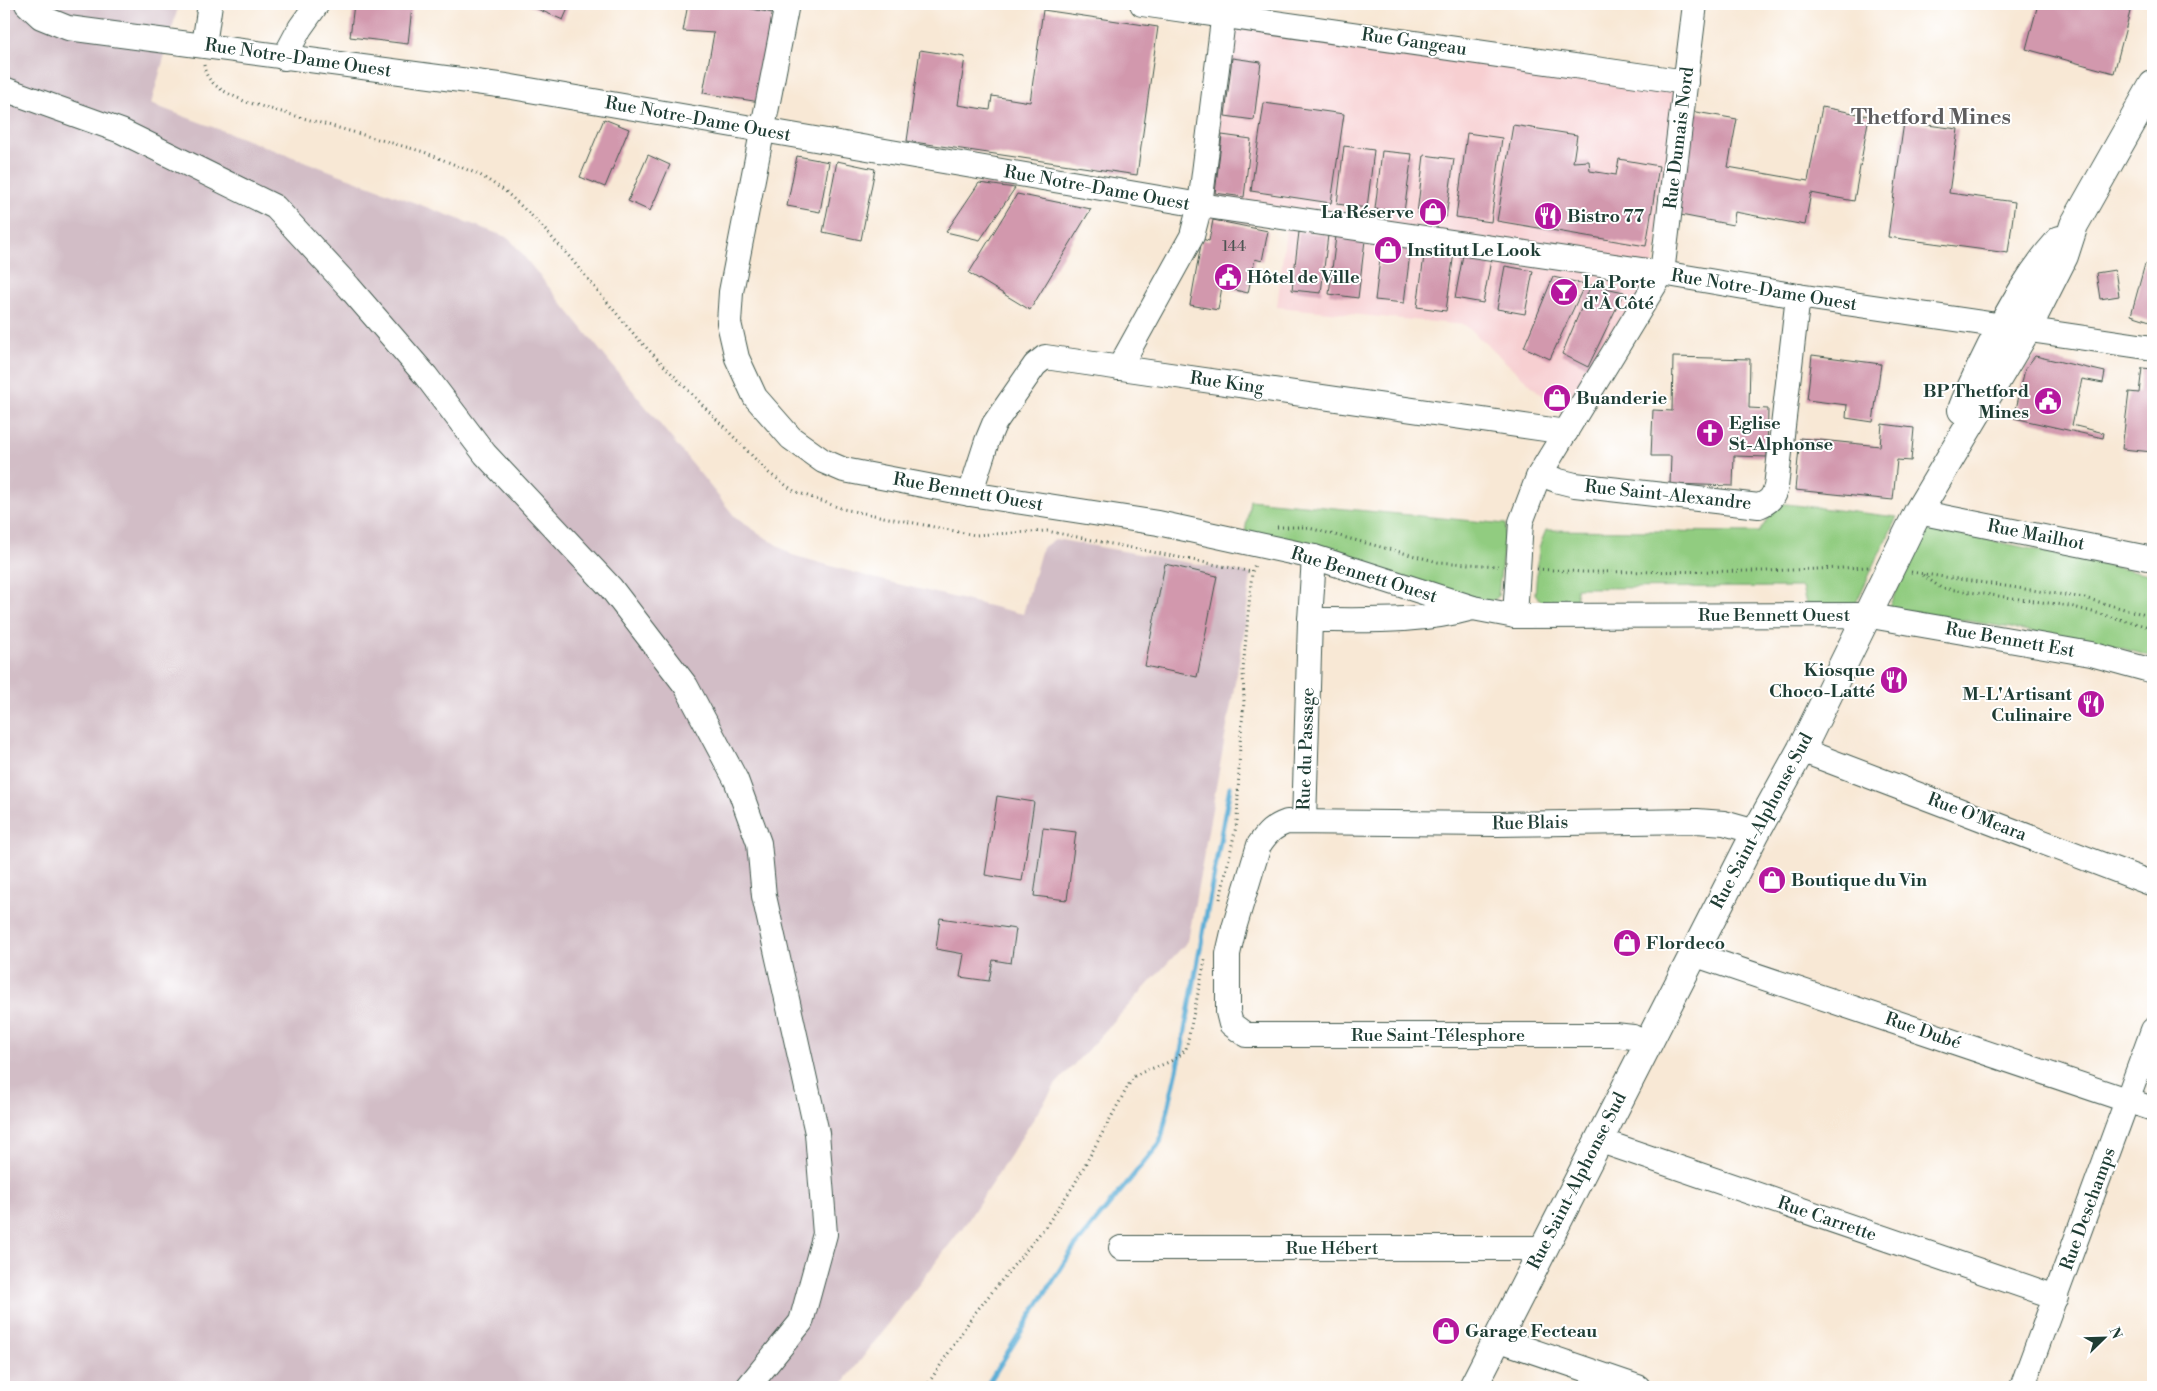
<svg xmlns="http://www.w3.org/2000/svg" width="2157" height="1391" font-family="'Libre Bodoni',serif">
<rect width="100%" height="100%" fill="#fff"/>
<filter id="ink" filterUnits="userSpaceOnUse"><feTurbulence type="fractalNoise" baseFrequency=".02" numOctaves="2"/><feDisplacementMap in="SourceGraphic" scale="10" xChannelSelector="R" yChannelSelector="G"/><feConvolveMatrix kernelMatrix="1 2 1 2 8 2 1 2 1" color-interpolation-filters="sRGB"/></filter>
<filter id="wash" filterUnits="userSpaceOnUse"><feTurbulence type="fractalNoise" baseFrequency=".0096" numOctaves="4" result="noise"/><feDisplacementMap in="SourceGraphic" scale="20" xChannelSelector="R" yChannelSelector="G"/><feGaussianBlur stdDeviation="1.12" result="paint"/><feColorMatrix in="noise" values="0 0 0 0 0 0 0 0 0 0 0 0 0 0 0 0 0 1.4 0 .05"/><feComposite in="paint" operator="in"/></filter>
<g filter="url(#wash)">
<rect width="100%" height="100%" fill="#f8e8d5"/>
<path fill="#f7cfd1" d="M1227,20l453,67 -29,193 -85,137 -101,-92 -188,-18 9,-78 -81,-11z"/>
<path fill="#d2bdc6" d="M4,4h175l-28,100 358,134 227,280 56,37 85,24 146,35 19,-66 13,-9 196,35 -7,59 -56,308 -132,143 -90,139 -126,164h-836z"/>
<g fill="#91cc80" stroke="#58845a">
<path d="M1250,500l256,24 -8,73 -9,6 -244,-70z"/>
<path d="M1778,503l119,14 -42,88 -49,-1 -4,-17 -226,1 1,15 -35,-1 -7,-8 4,-47 7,-17 213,2z"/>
<path d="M1926,530l59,9 168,36v82l-50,-14 -215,-35z"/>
</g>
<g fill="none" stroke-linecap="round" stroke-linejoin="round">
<path stroke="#5baed6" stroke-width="5" d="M986,1387l87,-138 87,-106 20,-86 50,-270"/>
</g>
<g id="blocks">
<g fill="#d298ad">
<path d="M354,4h30l28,3 -4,37 -58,-7z"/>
<path d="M526,4h44l-7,16z"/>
<path d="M688,4h38l47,9 -13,89 -57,-9 11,-60 -31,-2z"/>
<path d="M2038,4h94l-18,69 -88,-24z"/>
<path d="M1043,10l115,17 -21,148 -230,-34 13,-91 45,7 -7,48 32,5 2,-14 38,6z"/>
<path d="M1232,58l29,4 -7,58 -29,-4z"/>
<path d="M1264,103l80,11 -13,89 -80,-12z"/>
<path d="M1822,107l47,9 -15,85 -43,-8 -6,32 -70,-13 -2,13 -63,-12 20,-102 47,8 -9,48 80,14z"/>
<path d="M604,119l25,10 -24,58 -25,-10z"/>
<path d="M1904,122l54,7 -9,64 66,9 -7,51 -120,-16z"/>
<path d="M1513,125l64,10 -4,27 16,-1 1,10 26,4 3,-16 40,7 -13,80 -149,-25z"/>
<path d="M1467,133l35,5 -11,84 -35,-5z"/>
<path d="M1222,135l29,4 -7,58 -29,-4z"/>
<path d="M1344,146l30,4 -7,58 -30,-4z"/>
<path d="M1382,151l30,3 -8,58 -29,-3z"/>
<path d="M648,155l22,10 -20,46 -22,-10z"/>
<path d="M1424,155l30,4 -8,58 -29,-3z"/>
<path d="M797,156l32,6 -9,50 -33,-6z"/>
<path d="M837,161l38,8 -14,71 -38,-8z"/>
<path d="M979,183l36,5 -35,52 -34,-8z"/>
<path d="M1017,194l74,15 -61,101 -61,-37z"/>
<path d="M1213,220l55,11 -6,30 -7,-2 -7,34 -26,-6 -4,23 -28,-5 12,-66 7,2z"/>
<path d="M1299,232l29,3 -7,58 -29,-3z"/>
<path d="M1336,236l29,4 -7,58 -29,-4z"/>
<path d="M1382,242l29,3 -7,58 -29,-3z"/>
<path d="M1425,249l29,3 -8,59 -29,-4z"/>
<path d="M1463,255l28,5 -8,43 -28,-5z"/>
<path d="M2145,264l8,2v56l-22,-7z"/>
<path d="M1505,266l28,5 -8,43 -28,-5z"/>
<path d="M2115,270l4,26 -19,3 -4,-26z"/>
<path d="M1553,277l32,7 -35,75 -26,-12z"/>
<path d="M1591,285l33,7 -36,75 -26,-13z"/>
<path d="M1812,355l69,9 -8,58 -27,-4 1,-13 -40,-5z"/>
<path d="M2035,356l70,16 -2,11 -21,-4 -10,46 32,8 -1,5 -89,-20 11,-49z"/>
<path d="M1673,357l77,2 -1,49 19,1 -1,48 -33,-1 -1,30 -63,-2 1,-28h-20l2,-46 19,1z"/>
<path d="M2142,368l11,1v83l-31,-3 7,-57 10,1z"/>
<path d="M1882,424l32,4 -3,33 -14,-1 -4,40 -98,-10 5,-52 80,8z"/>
<path d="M1165,564l52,12 -20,101 -52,-11z"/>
<path d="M997,796l37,6 -12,79 -37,-6z"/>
<path d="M1043,828l33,4 -9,68 -33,-4z"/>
<path d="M940,918l76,11 -5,34 -18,-3 -4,21 -29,-4 4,-23 -28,-5z"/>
</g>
</g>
</g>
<g filter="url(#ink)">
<use href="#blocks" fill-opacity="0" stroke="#40574c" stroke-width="1"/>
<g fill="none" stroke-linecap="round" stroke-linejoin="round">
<defs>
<g id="minor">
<path d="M27,4l14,13 27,11 438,58 694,119 462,68 136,23 355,52"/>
<path d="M787,4l-56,288 -2,31 8,35 18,39 36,41 32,23 21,9 126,24 188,29 156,34 159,51 42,8 350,-1 226,39 62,17"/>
<path d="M1142,4l544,78"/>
<path d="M204,45l6,-41"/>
<path d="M284,58l16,-30 17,-24"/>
<path d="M4,89l117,42 154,76 74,80 77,89 59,78 126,134 75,98 50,94 23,63 5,53 53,237 8,101 -24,88 -53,65"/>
<path d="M1119,368l73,-132 8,-31 25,-201"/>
<path d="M1540,474l19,7 16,4 184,21c10,-4 14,-8 17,-19l22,-191"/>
<path d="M970,494l17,-53 7,-17 41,-59 10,-8 521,75"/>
<path d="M1918,512l235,47"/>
<path d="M1515,616l6,-94 17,-45 124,-204 33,-269"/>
<path d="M1310,620c55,0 109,3 163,-12"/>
<path d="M1801,750l352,134"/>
<path d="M1304,822l6,-202 4,-63"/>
<path d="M1693,954l460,155"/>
<path d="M1648,1044l-15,-7 -18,-2h-369l-15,-11 -3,-12v-58l6,-26 25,-83c8,-12 14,-18 28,-23l209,2 201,-3 27,2 32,9"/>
<path d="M1598,1140l458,157"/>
<path d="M1121,1248h422"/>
<path d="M1497,1339l141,48"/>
<path d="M2022,1387l131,-357"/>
</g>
<g id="major">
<path d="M1962,410c8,-22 19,-42 29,-63 20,-38 40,-75 69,-107"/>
<path d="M1473,1387l283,-555 45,-82 117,-238 109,-183 37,-73 10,-31 79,-140"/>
</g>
</defs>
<use href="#minor" stroke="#40574c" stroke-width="26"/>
<use href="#major" stroke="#40574c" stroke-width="30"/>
<g stroke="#40574c" stroke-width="3" stroke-dasharray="1 4" stroke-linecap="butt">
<path d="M204,65c2,21 24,28 42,37l178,50 56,23 25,16 29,27 33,36 70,84 132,135 25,18 49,18 132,26 72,-4 205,41 3,-8"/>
<path d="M1277,527h28l133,35 60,4"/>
<path d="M1537,569l46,3 182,-1 103,-4"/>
<path d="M1911,572l174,26 68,19"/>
<path d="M1923,575l18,13 129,18 83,22"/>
<path d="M1220,899l17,-77 3,-79 4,-41 -1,-32 9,-98"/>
<path d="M926,1387l48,-73 72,-88 28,-41 59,-108c18,-11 39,-11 53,-28l20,-93"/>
</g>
<use href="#minor" stroke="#fff" stroke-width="24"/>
<use href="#major" stroke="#fff" stroke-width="28"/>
</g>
</g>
<defs>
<symbol id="shop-disc" viewBox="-11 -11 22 22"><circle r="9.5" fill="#b5179e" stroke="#fff"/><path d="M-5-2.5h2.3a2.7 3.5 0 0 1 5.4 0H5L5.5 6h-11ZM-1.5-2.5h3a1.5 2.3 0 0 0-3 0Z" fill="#fff"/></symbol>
<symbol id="restaurant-disc" viewBox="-11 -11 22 22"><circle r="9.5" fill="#b5179e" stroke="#fff"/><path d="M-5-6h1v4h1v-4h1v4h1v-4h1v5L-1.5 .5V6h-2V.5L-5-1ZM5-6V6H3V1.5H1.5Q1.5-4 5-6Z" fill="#fff"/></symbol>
<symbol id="civic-disc" viewBox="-11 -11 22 22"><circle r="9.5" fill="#b5179e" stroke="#fff"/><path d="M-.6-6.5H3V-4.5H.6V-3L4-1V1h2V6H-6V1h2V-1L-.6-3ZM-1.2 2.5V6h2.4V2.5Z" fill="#fff"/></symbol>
<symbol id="bar-disc" viewBox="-11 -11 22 22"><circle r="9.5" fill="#b5179e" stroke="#fff"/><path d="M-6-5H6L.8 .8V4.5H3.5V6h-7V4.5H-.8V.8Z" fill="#fff"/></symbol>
<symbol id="church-disc" viewBox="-11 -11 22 22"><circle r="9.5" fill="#b5179e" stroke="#fff"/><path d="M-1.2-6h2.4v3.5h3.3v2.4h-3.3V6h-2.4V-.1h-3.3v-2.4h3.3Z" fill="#fff"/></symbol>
</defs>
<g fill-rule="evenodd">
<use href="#shop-disc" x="1417" y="196" width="32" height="32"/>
<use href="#restaurant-disc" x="1532" y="200" width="32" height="32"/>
<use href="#shop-disc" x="1372" y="234" width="32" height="32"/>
<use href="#civic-disc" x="1212" y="261" width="32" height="32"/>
<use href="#bar-disc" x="1548" y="276" width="32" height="32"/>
<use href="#shop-disc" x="1541" y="382" width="32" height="32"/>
<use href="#civic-disc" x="2032" y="385" width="32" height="32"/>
<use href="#church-disc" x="1694" y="417" width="32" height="32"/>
<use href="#restaurant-disc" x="1878" y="664" width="32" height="32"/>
<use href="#restaurant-disc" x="2075" y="688" width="32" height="32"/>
<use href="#shop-disc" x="1756" y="864" width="32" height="32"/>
<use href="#shop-disc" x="1611" y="927" width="32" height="32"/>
<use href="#shop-disc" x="1430" y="1315" width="32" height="32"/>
</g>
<g text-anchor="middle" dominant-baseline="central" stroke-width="4" stroke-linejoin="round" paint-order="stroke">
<g font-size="15" fill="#4c5452">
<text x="1234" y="246">144</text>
</g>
<g font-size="18" fill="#1f3d34" stroke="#fff">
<text transform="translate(1414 42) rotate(8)">Rue Gangeau</text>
<text transform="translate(298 58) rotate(8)">Rue Notre-Dame Ouest</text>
<text transform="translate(698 119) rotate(10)">Rue Notre-Dame Ouest</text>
<text transform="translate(1679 138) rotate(-83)">Rue Dumais Nord</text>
<text transform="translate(1097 188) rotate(10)">Rue Notre-Dame Ouest</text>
<text transform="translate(1764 290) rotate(9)">Rue Notre-Dame Ouest</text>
<text transform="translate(1227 383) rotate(8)">Rue King</text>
<text transform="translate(968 492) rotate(10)">Rue Bennett Ouest</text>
<text transform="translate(1668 495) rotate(6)">Rue Saint-Alexandre</text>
<text transform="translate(2036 535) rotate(11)">Rue Mailhot</text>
<text transform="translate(1364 575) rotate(17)">Rue Bennett Ouest</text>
<text x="1774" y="615">Rue Bennett Ouest</text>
<text transform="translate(2010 640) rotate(10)">Rue Bennett Est</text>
<text transform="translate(1306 749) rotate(-88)">Rue du Passage</text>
<text transform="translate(1977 817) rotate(21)">Rue O'Meara</text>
<text transform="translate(1762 821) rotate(-62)">Rue Saint-Alphonse Sud</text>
<text transform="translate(1530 823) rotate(-1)">Rue Blais</text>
<text transform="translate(1923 1031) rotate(19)">Rue Dubé</text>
<text x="1438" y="1035">Rue Saint-Télesphore</text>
<text transform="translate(1577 1181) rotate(-63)">Rue Saint-Alphonse Sud</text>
<text transform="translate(2088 1209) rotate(-70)">Rue Deschamps</text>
<text transform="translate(1827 1219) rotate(19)">Rue Carrette</text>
<text x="1332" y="1248">Rue Hébert</text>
</g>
<g font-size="18" font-weight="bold" fill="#1f3d34" stroke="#fff" text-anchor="start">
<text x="1414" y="212" text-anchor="end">La Réserve</text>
<text x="1567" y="216">Bistro 77</text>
<text x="1407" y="250">Institut Le Look</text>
<text x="1247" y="277">Hôtel de Ville</text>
<text x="1583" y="282">La Porte<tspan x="1583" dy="21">d'À Côté</tspan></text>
<text x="2029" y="391" text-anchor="end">BP Thetford<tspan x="2029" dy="21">Mines</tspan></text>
<text x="1576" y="398">Buanderie</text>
<text x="1729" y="423">Eglise<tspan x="1729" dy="21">St-Alphonse</tspan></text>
<text x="1875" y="670" text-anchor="end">Kiosque<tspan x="1875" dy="21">Choco-Latté</tspan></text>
<text x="2072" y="694" text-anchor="end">M-L'Artisant<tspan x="2072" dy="21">Culinaire</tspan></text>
<text x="1791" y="880">Boutique du Vin</text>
<text x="1646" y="943">Flordeco</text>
<text x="1465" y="1331">Garage Fecteau</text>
</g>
<g font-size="22" font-weight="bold" fill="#5e5d5e" stroke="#fff">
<text x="1931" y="117">Thetford Mines</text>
</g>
</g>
<rect width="2157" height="1391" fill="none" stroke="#fff" stroke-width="20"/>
<g transform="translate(2104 1338) rotate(67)" stroke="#ffffff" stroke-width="4" paint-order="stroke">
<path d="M0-4L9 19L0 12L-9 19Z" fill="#1f3d34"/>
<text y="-8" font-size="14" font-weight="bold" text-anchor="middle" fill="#1f3d34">N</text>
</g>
</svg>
